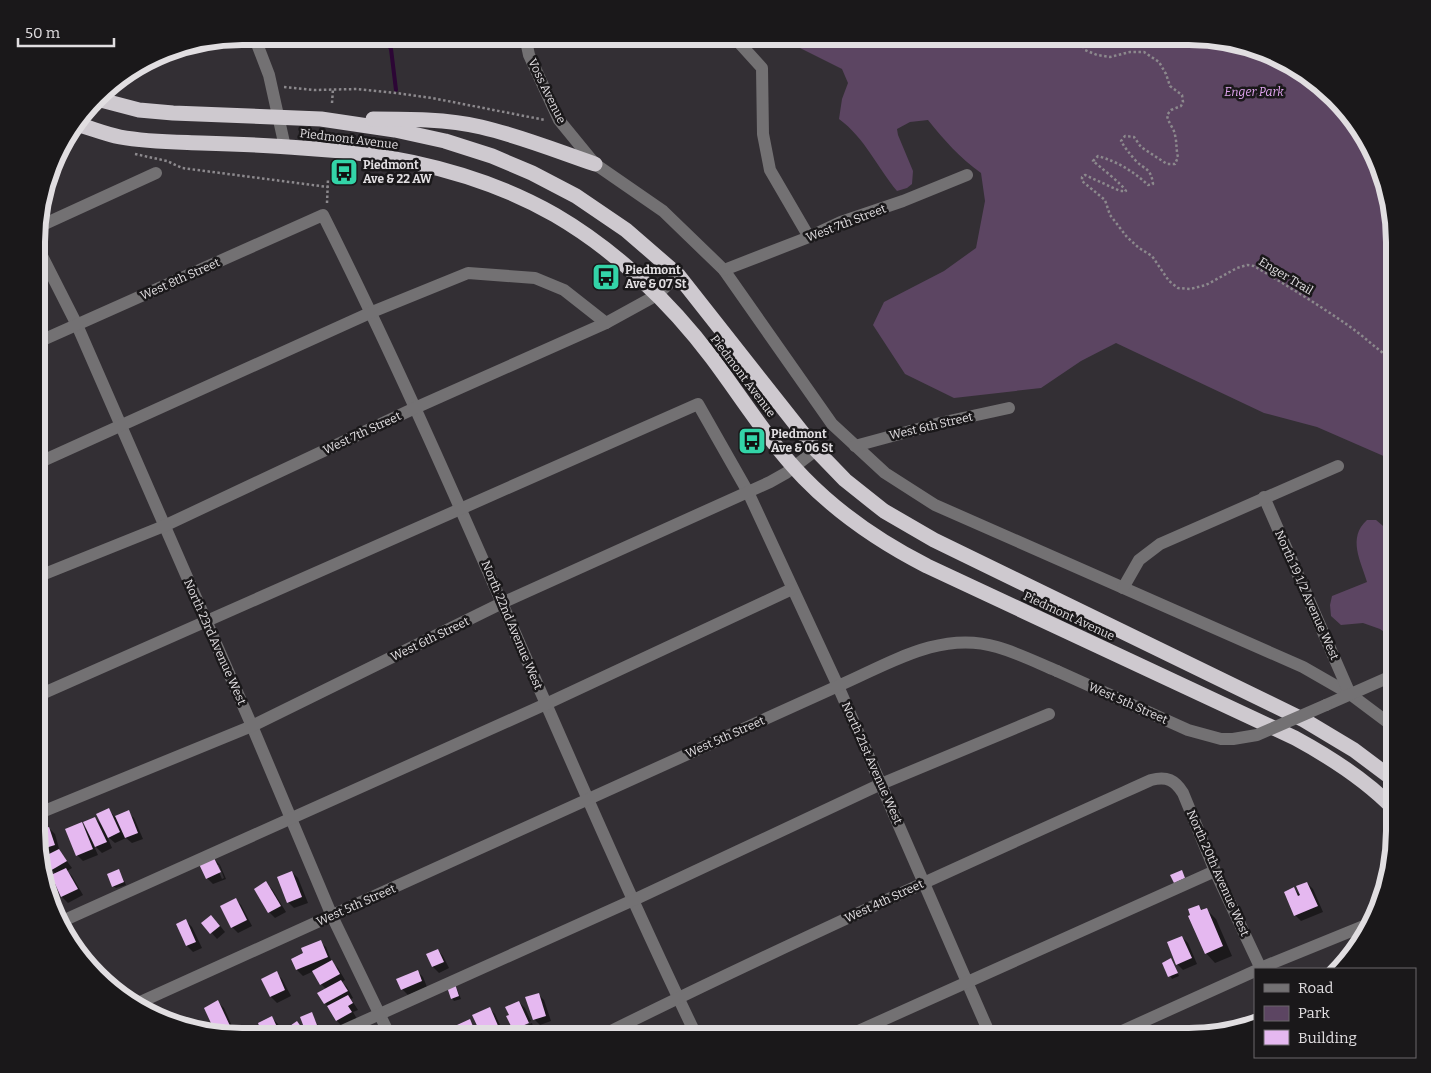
<svg xmlns="http://www.w3.org/2000/svg" width="1431" height="1073" font-family="Bitter,serif">
<rect width="100%" height="100%" fill="#332f34"/>
<g fill="#5c4562">
<path d="M781,36l422,1 65,15 57,35 49,64 21,90v220l-78,-34 -53,-14 -148,-70 -35,18 -40,27 -87,10 -49,-24 -32,-49 11,-23 60,-31 32,-23 9,-47 -4,-28c-22,-16 -36,-32 -53,-53l-18,2 -13,7 1,6 15,36 -1,13 -5,4 -10,3c-20,-24 -32,-53 -58,-72l3,-20 6,-16 -6,-14 -56,-28z"/>
<path d="M1367,520h9l19,16 -1,103 -14,-10 -17,-6 -22,2 -10,-9 -1,-11 2,-9 35,-14c-6,-21 -20,-44 0,-62z"/>
</g>
<g fill="#0007" fill-rule="evenodd">
<path d="M41,785l2,5 -6,3v-7z"/>
<path d="M109,810l6,7 13,-5 6,6 9,21 -11,4 -6,-5 -11,5 -8,-7 5,12 -10,5 -9,-9 5,11 -15,6 -6,-6 4,-31 7,7 7,-13 8,8z"/>
<path d="M49,828l6,6 5,18 12,16 -5,3 5,5 11,19 -15,8 -6,-6 -9,-22 3,-1 -4,-4 -6,-14 -6,-6 -3,-9v-9z"/>
<path d="M214,859l6,6 6,14 -13,5 -6,-6zM216,865h3l5,13 -2,1z"/>
<path d="M119,870l7,15 -10,3 -3,-2z"/>
<path d="M292,872l6,6 10,25 -14,5 -6,-6z"/>
<path d="M266,883l6,6 14,23 -11,6 -6,-6 -13,-23z"/>
<path d="M1307,883l6,6 10,23 -22,9 -6,-6 -1,-26 8,8z"/>
<path d="M235,899l6,6 11,21 -14,7 -6,-6z"/>
<path d="M1199,906l4,5 3,-2 10,10 16,37 -17,7 -9,-10z"/>
<path d="M186,921l6,6 10,21 -9,4 -6,-6 -9,-21z"/>
<path d="M217,922l8,10 -8,7 -14,-16z"/>
<path d="M1182,937l6,6 9,21 -14,6 -6,-6z"/>
<path d="M320,942l6,5 6,15 6,6 7,12 -3,2 5,5 6,11 -2,1 7,11 -5,2 4,7 -14,8 -6,-6 -18,-28 7,-4 -5,-5 -7,-13 -11,5 -6,-6 -5,-11 13,-5z"/>
<path d="M438,950l5,6 6,12 -10,5 -6,-6 -5,-13z"/>
<path d="M1171,960l8,16 -7,3 -9,-16z"/>
<path d="M417,971l6,6 4,10 -19,8 -6,-6z"/>
<path d="M276,973l6,6 9,17 -14,7 -6,-6 -8,-18z"/>
<path d="M455,986l2,3 4,10 -7,2 -2,-3z"/>
<path d="M538,994l6,6 7,21 -11,4 -6,-6z"/>
<path d="M218,1002l6,6 8,18 -13,8z"/>
<path d="M519,1002l6,6 6,13 -16,7v2l-1,-1z"/>
<path d="M489,1008l6,6 10,22h-22l-9,-21z"/>
<path d="M311,1014l8,13 -10,4 -3,-2z"/>
<path d="M272,1018l6,6 6,12h-19l-6,-13z"/>
<path d="M469,1021l6,6 5,9h-17l-5,-11z"/>
<path d="M532,1023l2,6 -14,6 -5,-5z"/>
<path d="M300,1025l6,9 -3,2h-9l-6,-8z"/>
<path d="M233,1028l3,6 -5,2 -11,-2z"/>
</g>
<g fill="none" stroke-linecap="round" stroke-linejoin="round">
<path stroke="#2c0635" stroke-width="4" d="M383,36l8,13 5,41"/>
</g>
<g fill="#e5b8f0">
<path d="M109,808l11,24 -12,6 -12,-24z"/>
<path d="M129,810l9,23 -13,5 -10,-22z"/>
<path d="M95,817l12,25 -12,5 -12,-25z"/>
<path d="M82,822l11,27 -17,7 -11,-27z"/>
<path d="M49,827l6,18 -16,5 -2,-5v-14z"/>
<path d="M59,849l8,12 -17,10 -7,-14z"/>
<path d="M214,858l7,14 -15,7 -7,-15z"/>
<path d="M66,868l12,21 -17,8 -10,-22z"/>
<path d="M119,869l5,13 -12,5 -5,-13z"/>
<path d="M1182,870l3,8 -11,5 -4,-8z"/>
<path d="M292,871l10,26 -15,6 -10,-26z"/>
<path d="M266,881l15,25 -13,7 -14,-24z"/>
<path d="M1307,882l11,24 -24,10 -10,-24 10,-5 4,9 2,-1 -4,-9z"/>
<path d="M236,898l11,22 -16,8 -11,-22z"/>
<path d="M1199,905l2,5 6,-2 16,38 -18,8 -17,-38 2,-1 -2,-6z"/>
<path d="M211,915l9,11 -10,8 -9,-11z"/>
<path d="M186,919l10,23 -10,4 -10,-22z"/>
<path d="M1182,936l10,22 -16,7 -9,-23z"/>
<path d="M321,940l7,17 -32,13 -5,-11 12,-6 -2,-5z"/>
<path d="M438,949l6,13 -12,5 -6,-13z"/>
<path d="M1171,958l7,15 -10,4 -6,-14z"/>
<path d="M332,960l8,14 -20,11 -8,-14z"/>
<path d="M418,970l4,11 -21,9 -5,-11z"/>
<path d="M277,971l8,19 -15,7 -9,-18z"/>
<path d="M341,980l7,11 -24,13 -7,-11z"/>
<path d="M455,984l4,12 -8,3 -4,-12z"/>
<path d="M539,993l7,23 -13,4 -8,-23z"/>
<path d="M348,995l5,8 -5,3 4,6 -16,9 -9,-15z"/>
<path d="M218,1000l13,28 -13,6h-2l-12,-26z"/>
<path d="M519,1001l10,22 -16,7 -7,-14 3,-1 -4,-8z"/>
<path d="M490,1007l12,28 -2,1h-18l-10,-21z"/>
<path d="M312,1012l5,13 -12,5 -5,-13z"/>
<path d="M272,1016l9,20h-18l-5,-13z"/>
<path d="M176,1018l3,7 -12,-3z"/>
<path d="M470,1019l7,17h-15l-5,-11z"/>
<path d="M297,1021l7,10 -8,5h-4l-5,-8z"/>
</g>
<g fill="none" stroke-linecap="round" stroke-linejoin="round">
<g stroke="#8c898d" stroke-width="2.5" stroke-dasharray="2.5 2.5" stroke-linecap="butt">
<path d="M1078,37l7,13 12,5 13,2 20,-5h14l15,10 7,12 4,12 12,9 1,7 -2,4 -10,4 -4,5c1,8 7,13 8,20 2,8 1,15 3,22l-3,7h-8l-26,-17 -7,-10 -9,-1 -4,5c4,7 9,13 15,20 9,9 15,7 17,23l-5,1c-15,-14 -30,-23 -50,-29l-5,5c6,5 30,24 33,30h-6l-35,-16 -3,2v4l23,19 5,15 17,22 12,11 13,8 17,25 9,7 12,1 16,-4 31,-17 10,-3 7,1c32,19 65,39 95,60 16,11 29,25 46,35"/>
<path d="M284,87l30,3 43,-1 39,4 36,5 113,22"/>
<path d="M332,103l1,-14"/>
<path d="M135,154l32,7 15,7 146,19"/>
<path d="M327,203l1,-24"/>
</g>
<g stroke="#737173" stroke-width="12">
<path d="M254,36l15,39 16,72"/>
<path d="M525,36l4,19 30,65 36,44 68,47 61,59 108,154 53,49 50,32 368,162 47,27 44,33"/>
<path d="M733,36l29,32 1,66 7,36 39,67"/>
<path d="M38,227l118,-54"/>
<path d="M38,248l39,77 175,401 80,190 58,120"/>
<path d="M724,270l85,-33 32,-15 62,-21 64,-26"/>
<path d="M38,342l285,-127c135,269 243,550 374,822"/>
<path d="M855,446l85,-23 69,-15"/>
<path d="M38,463l334,-151 96,-39 67,5 29,12 42,33"/>
<path d="M1264,497l86,197"/>
<path d="M37,577l127,-51 251,-118 191,-85 51,-28 21,-20"/>
<path d="M1123,588l16,-28 21,-16 178,-78"/>
<path d="M37,696l661,-292 50,88 90,194 153,351"/>
<path d="M1326,705l68,-30"/>
<path d="M37,814l215,-88 250,-123 268,-121 16,-9 30,-23"/>
<path d="M58,923l488,-219 246,-115"/>
<path d="M1258,969l113,-46"/>
<path d="M136,1004l702,-318c51,-22 102,-56 159,-39 21,6 41,16 60,24"/>
<path d="M1250,1023l5,-3"/>
<path d="M331,1036l309,-139 241,-113 168,-70"/>
<path d="M601,1036c181,-90 366,-173 550,-256 16,-4 24,0 32,13l32,78 46,98"/>
<path d="M845,1037l370,-166"/>
<path d="M1109,1037l146,-66"/>
</g>
<g stroke="#cec9cf" stroke-width="15">
<path d="M97,99l42,11 34,3 148,6 74,11 50,11 47,15 40,17 44,23 50,34 52,45 138,175 29,30 39,31 50,29 370,180 50,30 40,30"/>
<path d="M373,119c33,0 75,0 108,8 39,9 76,24 114,37"/>
<path d="M76,124c15,4 29,10 44,13 27,5 54,5 81,6 34,1 68,2 101,5 87,5 176,23 253,67 60,35 115,87 157,143 30,40 57,84 92,120 36,37 78,65 123,88l368,172c35,19 71,42 99,71"/>
</g>
<path stroke="#737173" stroke-width="12" d="M1057,671l131,59 33,9h12l24,-4 69,-30"/>
</g>
<defs>
<symbol id="bus-square" viewBox="-11 -11 22 22"><rect x="-9" y="-9" width="18" height="18" rx="4" fill="#33d4a8" stroke="#1a181a"/><path d="M-5-6H5V4H4V6H2V4H-2V6H-4V4H-5ZM-3.5-4V0h7V-4ZM-3.5 1.2v1.5H-2V1.2ZM2 1.2v1.5H3.5V1.2Z" fill="#111"/></symbol>
</defs>
<g fill-rule="evenodd">
<use href="#bus-square" x="328" y="156" width="32" height="32"/>
<use href="#bus-square" x="590" y="261" width="32" height="32"/>
<use href="#bus-square" x="736" y="425" width="32" height="32"/>
</g>
<g text-anchor="middle" dominant-baseline="central" stroke-width="5" stroke-linejoin="round" paint-order="stroke">
<g font-size="12" fill="#e1dee1" stroke="#1a181a">
<text transform="translate(547 91) rotate(64)">Voss Avenue</text>
<text transform="translate(349 139) rotate(7)">Piedmont Avenue</text>
<text transform="translate(846 223) rotate(-21)">West 7th Street</text>
<text transform="translate(1286 276) rotate(31)">Enger Trail</text>
<text transform="translate(180 279) rotate(-24)">West 8th Street</text>
<text transform="translate(743 376) rotate(53)">Piedmont Avenue</text>
<text transform="translate(931 426) rotate(-13)">West 6th Street</text>
<text transform="translate(362 433) rotate(-25)">West 7th Street</text>
<text transform="translate(1307 595) rotate(66)">North 19 1/2 Avenue West</text>
<text transform="translate(1069 616) rotate(25)">Piedmont Avenue</text>
<text transform="translate(512 625) rotate(67)">North 22nd Avenue West</text>
<text transform="translate(430 639) rotate(-26)">West 6th Street</text>
<text transform="translate(215 642) rotate(66)">North 23rd Avenue West</text>
<text transform="translate(1128 703) rotate(24)">West 5th Street</text>
<text transform="translate(725 737) rotate(-24)">West 5th Street</text>
<text transform="translate(872 763) rotate(66)">North 21st Avenue West</text>
<text transform="translate(1218 873) rotate(66)">North 20th Avenue West</text>
<text transform="translate(884 901) rotate(-25)">West 4th Street</text>
<text transform="translate(356 905) rotate(-24)">West 5th Street</text>
</g>
<g font-size="12" font-style="italic" fill="#e1a5f0" stroke="#1a181a">
<text x="1254" y="92">Enger Park</text>
</g>
<g font-size="12" font-weight="bold" fill="#e1dee1" stroke="#1a181a" text-anchor="start">
<text x="363" y="165">Piedmont<tspan x="363" dy="14">Ave &amp; 22 AW</tspan></text>
<text x="625" y="270">Piedmont<tspan x="625" dy="14">Ave &amp; 07 St</tspan></text>
<text x="771" y="434">Piedmont<tspan x="771" dy="14">Ave &amp; 06 St</tspan></text>
</g>
</g>
<path d="M0 0H1431V1073H0ZM242 45H1189A197 197 0 0 1 1386 242V831A197 197 0 0 1 1189 1028H242A197 197 0 0 1 45 831V242A197 197 0 0 1 242 45Z" fill="#1a181a" fill-rule="evenodd"/>
<path fill="none" stroke="#e1dee1" stroke-width="6" d="M242 45H1189A197 197 0 0 1 1386 242V831A197 197 0 0 1 1189 1028H242A197 197 0 0 1 45 831V242A197 197 0 0 1 242 45Z"/>
<rect x="1254" y="968" width="162" height="90" fill="#1a181a" stroke="#6a676a"/>
<rect x="1264" y="984" width="25" height="8" fill="#737173" stroke="#6a676a"/>
<text x="1298" y="993" font-size="15" fill="#e1dee1">Road</text>
<rect x="1264" y="1006" width="25" height="15" fill="#5c4562" stroke="#6a676a"/>
<text x="1298" y="1018" font-size="15" fill="#e1dee1">Park</text>
<rect x="1264" y="1030" width="25" height="15" fill="#e5b8f0" stroke="#6a676a"/>
<text x="1298" y="1043" font-size="15" fill="#e1dee1">Building</text>
<path d="M18 38v8h96v-8" fill="none" stroke="#e1dee1" stroke-width="2.5"/>
<text x="25" y="38" font-size="15" fill="#e1dee1" stroke="#1a181a" stroke-width="4" paint-order="stroke">50 m</text>
</svg>
